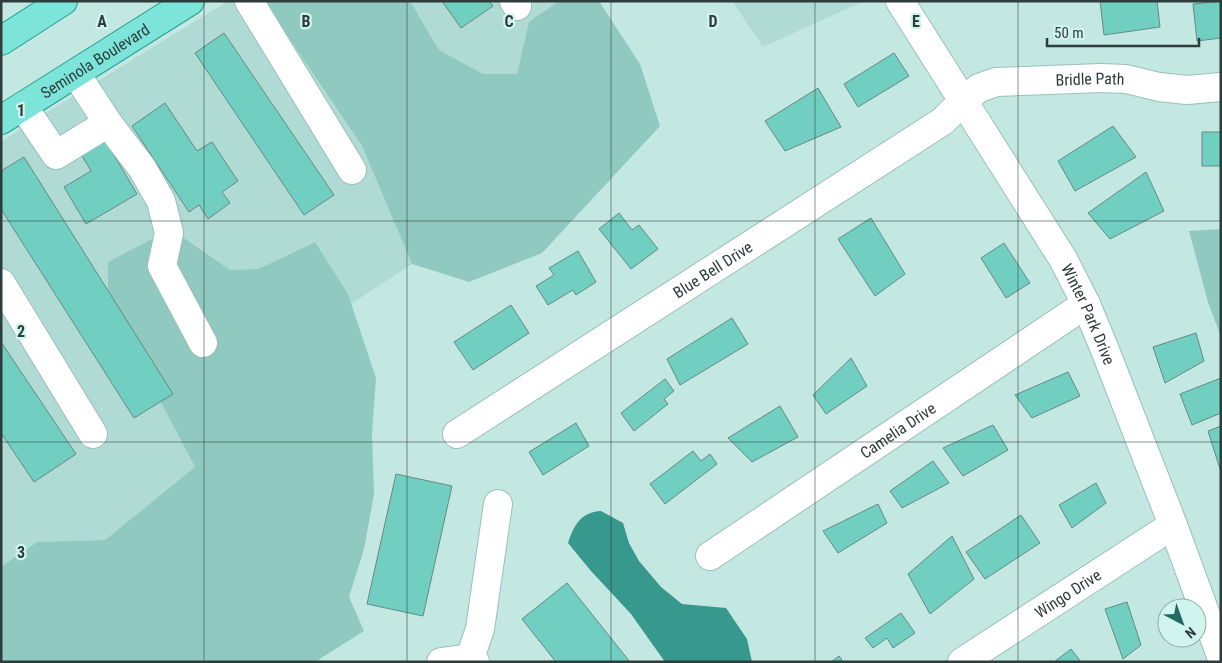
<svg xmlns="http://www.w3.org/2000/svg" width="1222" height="663" font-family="'Roboto Condensed',sans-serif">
<rect width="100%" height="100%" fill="#c3e8e1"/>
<g fill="#afdbd4">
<path d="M228,1h36l98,145 50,118 -61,40 -3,-10 -34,-52 -56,27 -28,1 -59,-41 -63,73 87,165 -90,73 -68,2 -36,25v-425l45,-29z"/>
<path d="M410,1h149l-30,22 -12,51h-34l-44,-24z"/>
<path d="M732,1h132l-101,46z"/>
</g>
<g fill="#8fc9c0">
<path d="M264,1h146l29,49 44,24h34l12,-52 30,-21h40l41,63 20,62 -118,127 -73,29 -57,-18 -50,-118z"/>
<path d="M171,229l59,41 28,-1 57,-27 33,52 28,84 -4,55 2,61 -10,55 -15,48 15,34 -49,31h-314v-95l36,-25 68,-2 90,-73 -87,-165v-40z"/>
<path d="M1221,229v108l-13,-35 -19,-71z"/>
</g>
<path fill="#37998d" d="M601,511l22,12 6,20 10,18 22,26 21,17 44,4 21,31 5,23h-87l-34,-48 -40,-43 -23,-28c6,-18 13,-31 33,-32z"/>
<g fill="#70cfc1" stroke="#678984">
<path d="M442,1h47l4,5 -32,22z"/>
<path d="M1100,1h57l3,26 -56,8z"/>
<path d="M1221,1v37l-24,3 -4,-37z"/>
<path d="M224,33l110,162 -30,20 -109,-162z"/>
<path d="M894,53l15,23 -51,31 -14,-23z"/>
<path d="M818,88l23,39 -56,24 -20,-30z"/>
<path d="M165,103l32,48 15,-9 26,39 -16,11 8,11 -22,16 -9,-14 -10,7 -57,-86z"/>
<path d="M1113,126l23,31 -61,34 -17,-30z"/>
<rect x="1202" y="132" width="19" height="34"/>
<path d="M105,140l32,54 -51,30 -22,-37 27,-16 -10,-17z"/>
<path d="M24,157l149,237 -39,24 -133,-209v-38z"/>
<path d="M1146,172l18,39 -54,28 -22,-26z"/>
<path d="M619,213l13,17 7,-5 19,24 -27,20 -32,-40z"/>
<path d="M871,218l34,56 -30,22 -37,-57z"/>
<path d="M1004,243l26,40 -24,15 -25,-40z"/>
<path d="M578,251l18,31 -20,13 -3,-5 -25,15 -12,-19 18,-11 -5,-7z"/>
<path d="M511,305l18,28 -56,37 -19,-28z"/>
<path d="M732,318l16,26 -68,41 -13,-26z"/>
<path d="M1196,333l8,28 -39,22 -12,-36z"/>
<path d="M1,342l75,112 -42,28 -33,-49z"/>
<path d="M851,358l16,28 -41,28 -13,-19z"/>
<path d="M1068,372l12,24 -48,22 -17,-23z"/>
<path d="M1221,378v35l-29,12 -12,-31z"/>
<path d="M665,379l9,12 -10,8 4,5 -34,27 -13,-18z"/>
<path d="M780,406l18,31 -46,25 -24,-24z"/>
<path d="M576,423l13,23 -46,29 -14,-23z"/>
<path d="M993,425l15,25 -45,26 -20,-28z"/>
<path d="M1221,426v46l-13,-41z"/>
<path d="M693,451l8,10 9,-7 7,10 -52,40 -15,-20z"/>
<path d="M933,461l16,22 -47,25 -12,-17z"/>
<path d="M396,474l56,12 -29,130 -56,-12z"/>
<path d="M1096,483l10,20 -34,25 -13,-23z"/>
<path d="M878,504l9,19 -49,30 -15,-22z"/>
<path d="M1021,515l19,28 -55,36 -19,-27z"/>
<path d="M952,536l22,43 -44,35 -22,-40z"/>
<path d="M567,583l63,79h-74l-34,-43z"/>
<path d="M1127,602l14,43 -18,14 -18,-50z"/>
<path d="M901,613l14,20 -22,15 -6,-10 -14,10 -8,-10z"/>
<path d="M1071,649l10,13h-27z"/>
<path d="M839,656l4,6h-12z"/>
</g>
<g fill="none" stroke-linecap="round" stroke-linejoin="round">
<defs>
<g id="minor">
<path d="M249,1l103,169"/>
<path d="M514,1l3,5"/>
<path id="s1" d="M900,1l163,258 23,45 19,46 68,175 48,131"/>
<path d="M23,106l33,49 52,-32 -32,-49"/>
<path d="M108,123l34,45 19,33 8,32 -7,33 41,77"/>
<path d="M1,283l92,151"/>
<path id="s2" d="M457,434l486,-313 21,-21 15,-12 17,-6 105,-4 25,1 33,8 28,3 34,-3"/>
<path id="s3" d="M710,556l376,-252"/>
<path d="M470,658l10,-29 18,-125"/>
<path d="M441,662l29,-4 5,4"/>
<path id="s4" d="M962,662l211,-137"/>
</g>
<g id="major">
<path d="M1,41l62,-40"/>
<path id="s5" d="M1,120l189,-119"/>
</g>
</defs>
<use href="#minor" stroke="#9bbfb9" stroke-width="30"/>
<use href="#major" stroke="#289e91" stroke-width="30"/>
<use href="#minor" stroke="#fff" stroke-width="28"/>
<use href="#major" stroke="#7ce4d9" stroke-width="28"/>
</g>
<path fill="none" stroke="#2e3d3b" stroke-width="1" stroke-opacity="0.55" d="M204,1v661M407,1v661M611,1v661M815,1v661M1018,1v661M1,221h1220M1,442h1220"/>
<g text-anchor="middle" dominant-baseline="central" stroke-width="4.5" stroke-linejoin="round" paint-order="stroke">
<g font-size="16" fill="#2e3d3b" stroke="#d0f5ef">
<text stroke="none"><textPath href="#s5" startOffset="111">Seminola Boulevard</textPath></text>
<text stroke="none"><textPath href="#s2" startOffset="739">Bridle Path</textPath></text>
<text stroke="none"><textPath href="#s2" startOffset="304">Blue Bell Drive</textPath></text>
<text stroke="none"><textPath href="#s1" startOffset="366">Winter Park Drive</textPath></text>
<text stroke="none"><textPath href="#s3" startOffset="226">Camelia Drive</textPath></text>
<text stroke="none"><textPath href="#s4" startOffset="126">Wingo Drive</textPath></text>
</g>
</g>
<g font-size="16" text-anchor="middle" font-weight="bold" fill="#2e3d3b" stroke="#d0f5ef" stroke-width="4.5" stroke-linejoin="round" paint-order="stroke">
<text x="102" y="27">A</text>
<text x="306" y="27">B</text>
<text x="509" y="27">C</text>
<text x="713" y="27">D</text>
<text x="916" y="27">E</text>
<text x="21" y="116">1</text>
<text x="21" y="337">2</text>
<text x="21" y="558">3</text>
</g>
<rect width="1222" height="663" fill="none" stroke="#2e3d3b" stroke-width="5"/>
<g transform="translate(1182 623) rotate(139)"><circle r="24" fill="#d0f5ef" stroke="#8faba7"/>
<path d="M0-4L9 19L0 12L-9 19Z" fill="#236b62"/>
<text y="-8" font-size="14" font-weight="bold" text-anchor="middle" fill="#2e3d3b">N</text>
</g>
<path d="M1047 38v8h152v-8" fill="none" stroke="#2e3d3b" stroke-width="2.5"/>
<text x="1054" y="38" font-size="15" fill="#2e3d3b" stroke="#d0f5ef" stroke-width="4" paint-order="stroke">50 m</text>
</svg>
